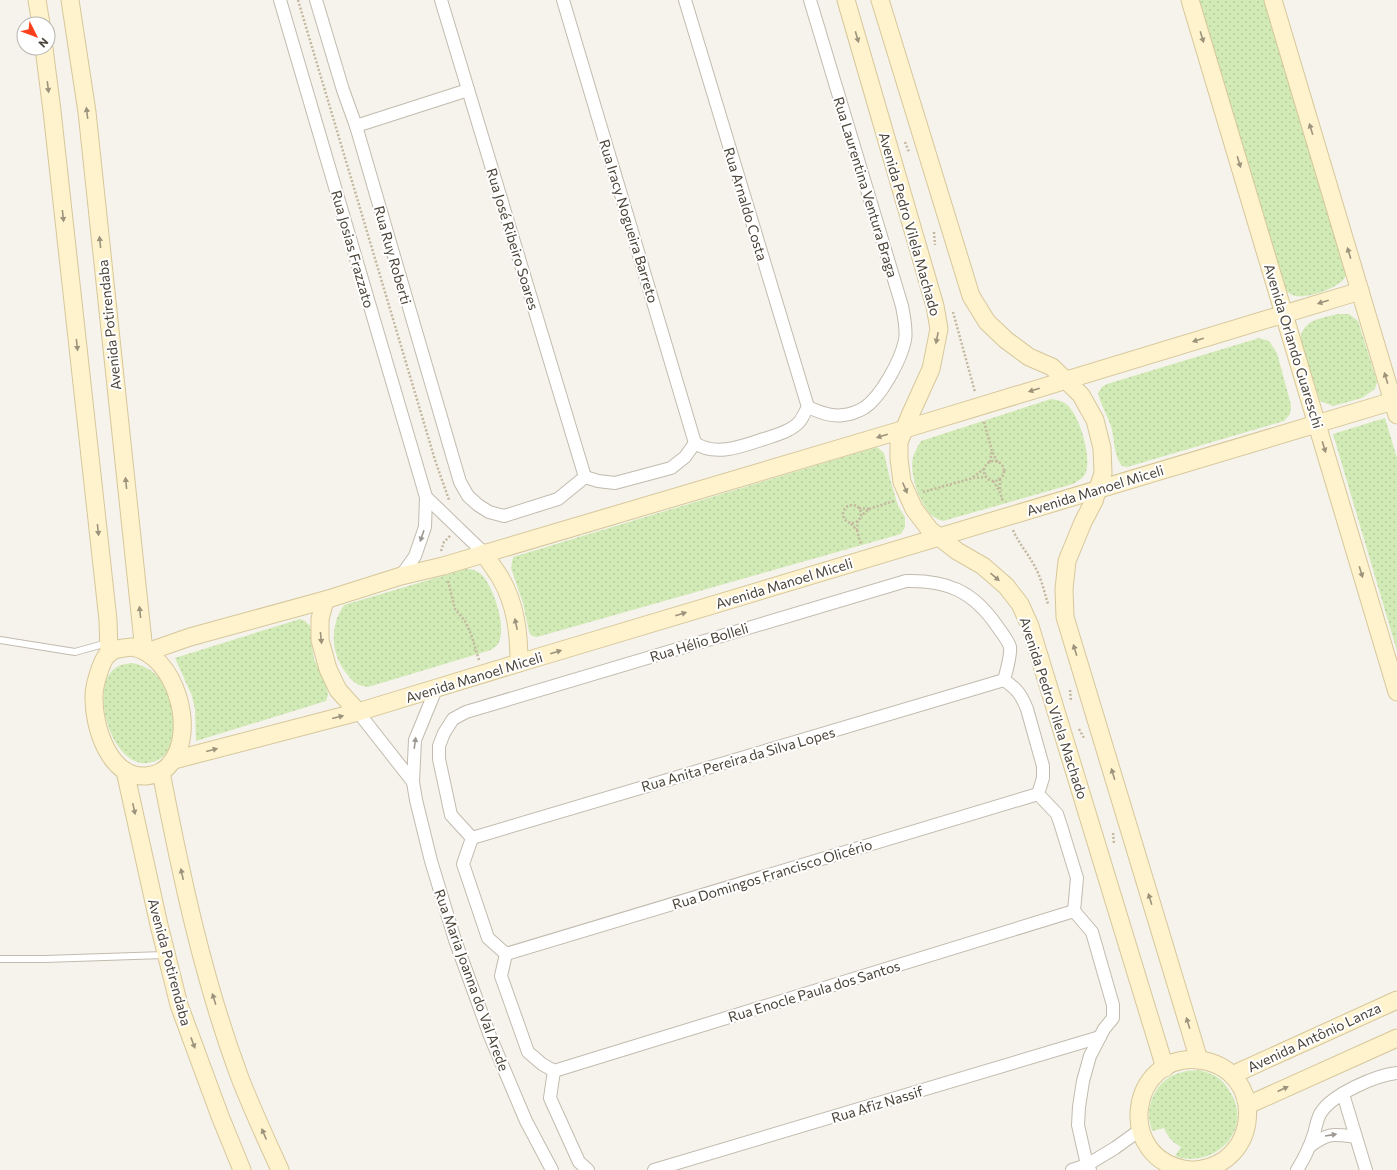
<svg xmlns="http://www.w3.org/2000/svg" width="1397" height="1170" font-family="Commissioner,sans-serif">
<defs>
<pattern id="grass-dots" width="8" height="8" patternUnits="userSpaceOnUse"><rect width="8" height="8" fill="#d2eab5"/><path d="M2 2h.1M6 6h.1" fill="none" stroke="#b6ca9c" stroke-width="1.8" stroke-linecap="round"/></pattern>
</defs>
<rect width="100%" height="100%" fill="#f6f3ec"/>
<g fill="url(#grass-dots)">
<path d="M1197,0h68l83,272c-2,3 -3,6 -5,8 -8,9 -39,20 -51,15 -2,-1 -5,-4 -7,-6z"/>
<path d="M1337,314h12l9,7 19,61 -2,7 -13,9 -29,8 -13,-5 -20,-61c3,-21 20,-21 37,-26z"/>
<path d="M1259,338l10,3 8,12 14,52 -1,9 -6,7 -157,46 -5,-1c-9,-12 -7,-26 -11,-40 -4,-11 -10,-21 -13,-33l4,-6 5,-3z"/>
<path d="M1051,399c5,1 10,1 15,5 13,9 27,55 19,70 -2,5 -8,7 -12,10l-130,37c-3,-1 -6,-2 -9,-4 -14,-10 -25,-43 -21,-60 2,-6 5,-11 8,-16z"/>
<path d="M1385,418l12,40v193l-64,-217z"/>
<path d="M877,447l7,6 6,26 8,27 7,11v10l-4,7 -364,103 -5,-1 -3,-4 -6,-29 -12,-35 2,-11z"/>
<path d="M466,569c6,0 10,1 15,5 12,11 27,55 17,70 -1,2 -5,4 -7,6l-123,37c-3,-1 -7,-1 -9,-2 -5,-2 -9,-7 -12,-11 -16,-20 -18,-47 -3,-69z"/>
<path d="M300,619l5,2 5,5 2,20 2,13 13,28 1,8 -2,6 -130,40 -1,-31 -3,-14 -17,-38z"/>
<path d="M132,663c9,2 18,5 24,12 17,15 24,58 11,77 -5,7 -11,10 -20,11 -36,4 -60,-79 -30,-96 4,-3 10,-3 15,-4z"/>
<path d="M1199,1070c19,5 25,10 34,27 18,38 -22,72 -58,59l6,-9c-9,-5 -13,-10 -17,-19l-12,3c-1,-5 -3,-10 -3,-15 0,-21 13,-40 34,-44 5,-2 11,-1 16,-2z"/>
</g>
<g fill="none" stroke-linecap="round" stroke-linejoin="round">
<defs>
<g id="lane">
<path d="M0,640l75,12 32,-9"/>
<path d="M0,959h45l119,-4"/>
</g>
<g id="street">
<path d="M280,0l146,497 -1,30 -10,29 -14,20"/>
<path d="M316,0l27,90 13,36 104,356 8,14 10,9 11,7 15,4 54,-17 27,-22 13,4 17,2 56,-15 14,-11 10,-14c20,14 48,3 69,-4 12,-4 28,-8 36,-18 3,-4 5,-9 8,-14 11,5 23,10 35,8 6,0 16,-4 21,-7 17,-11 37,-48 41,-68 2,-10 -1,-23 -3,-34l-92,-306"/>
<path d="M441,0l144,477"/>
<path d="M563,0l132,443"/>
<path d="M685,0l123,407"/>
<path d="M356,126l112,-36"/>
<path d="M426,497l58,56"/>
<path d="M436,689l-21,51 -2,42 3,18 15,61 24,79 35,96 36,85 26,49"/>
<path d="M358,712l55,70"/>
<path d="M472,838l532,-158"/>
<path d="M506,954l532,-160"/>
<path d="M554,1071l520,-160"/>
<path d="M1343,1094l23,76"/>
<path d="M1310,1146c19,-14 24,-12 46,-9"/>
<path d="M588,1170l-9,-8 -29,-64 4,-27 -12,-7 -14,-12 -27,-76 5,-22 -18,-16 -25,-74 9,-26 -21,-23 -12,-56v-13l5,-13 9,-14 13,-7 440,-131c41,-1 67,10 91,45 4,6 11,14 13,21 1,7 -4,26 -6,33 13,9 17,14 23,29l16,57v12l-5,16 19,20 4,12 16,52 -3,33 18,21 21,73v13l-9,11 -14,27 -7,25 -4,26 -1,18 9,40 3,5"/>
<path d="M654,1170l446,-133"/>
<path d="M1072,1170l15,-5 28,-17 25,-18"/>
<path d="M1297,1170c7,-11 13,-24 17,-36 2,-7 3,-17 8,-23 12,-17 54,-36 75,-38"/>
</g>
<g id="secondary">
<path d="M37,0l4,24"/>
<path d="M70,0l17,112 57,539"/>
<path d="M846,0l89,306 4,23 -8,40 -20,44 -12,29v17l3,23 12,27 16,21 27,21 26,15 23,20 14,18 10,22 135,442"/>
<path d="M880,0l91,296 16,26 19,18 23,17 23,10 29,28 14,25 7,28 1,25 -9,28 -11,21 -16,39 -3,28 1,28 134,443"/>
<path d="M1190,0l207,692"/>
<path d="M1273,0l124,415"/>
<path d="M44,48l8,63 56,509 1,34"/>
<path d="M484,553c5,9 12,17 17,26 15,26 18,55 18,84"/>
<path d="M325,600l-5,19v21l8,29 10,21 20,22"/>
<path d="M132,647c43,7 66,85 38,117 -6,8 -15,11 -24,12 -37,3 -53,-51 -52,-80 0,-10 3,-18 6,-27 2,-5 4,-12 9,-16 6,-5 15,-5 23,-6z"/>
<path d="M147,652l43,-15 135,-37 76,-24 42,-10 462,-137 455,-138"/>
<path d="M174,760l184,-48 161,-49 874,-262"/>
<path d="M125,771l34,154 20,80 41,111 22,54"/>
<path d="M161,772c20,103 42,207 79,306 12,31 26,61 40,92"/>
<path d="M1232,1075l165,-75"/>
<path d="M1248,1105l149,-67"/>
<path d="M1190,1170c-77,-9 -61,-118 9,-110 68,8 63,106 -5,110"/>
</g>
</defs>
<use href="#lane" stroke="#c2bbae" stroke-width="8"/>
<use href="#street" stroke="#c2bbae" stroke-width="14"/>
<use href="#secondary" stroke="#d6c79b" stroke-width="19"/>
<g stroke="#c4b79f" stroke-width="2.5" stroke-dasharray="2 2" stroke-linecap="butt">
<path d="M298,0l137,460 14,40"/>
<path d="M905,142l4,10"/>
<path d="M934,232l1,13"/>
<path d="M953,312l22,80"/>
<path d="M984,422l8,29 6,12"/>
<circle cx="994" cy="471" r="10"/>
<path d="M990,462l2,-11"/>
<path d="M973,477l11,-8"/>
<path d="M1000,479v12"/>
<path d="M993,481l7,11 3,10"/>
<path d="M923,492l50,-14 13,-1"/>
<circle cx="852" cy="514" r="9"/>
<path d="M859,508l10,1 -8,7"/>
<path d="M869,509l25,-8"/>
<path d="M851,524l6,6 1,-9"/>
<path d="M857,530l4,15"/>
<path d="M1013,530c6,14 14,22 21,35 7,12 10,26 14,39"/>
<path d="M441,551l3,-9 6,-6"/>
<path d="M448,581l7,28 10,12 6,13 8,26"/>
<path d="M1070,690l1,11"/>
<path d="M1079,729l5,9"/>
<path d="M1113,833l1,11"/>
</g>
<use href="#lane" stroke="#fff" stroke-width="6"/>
<use href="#street" stroke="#fff" stroke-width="12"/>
<use href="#secondary" stroke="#fff3cd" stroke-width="17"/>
</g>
<defs><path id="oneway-solid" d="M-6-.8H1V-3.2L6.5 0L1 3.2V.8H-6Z"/></defs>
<g fill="#9c937c">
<use href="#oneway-solid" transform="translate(857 37) rotate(74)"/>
<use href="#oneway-solid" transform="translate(1202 37) rotate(73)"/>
<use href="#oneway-solid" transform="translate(48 87) rotate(83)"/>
<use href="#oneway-solid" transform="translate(87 113) rotate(-97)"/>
<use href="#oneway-solid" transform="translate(1311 129) rotate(-107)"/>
<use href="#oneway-solid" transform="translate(1239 162) rotate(73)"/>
<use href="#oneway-solid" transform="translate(63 216) rotate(84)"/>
<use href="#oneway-solid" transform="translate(100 242) rotate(-96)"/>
<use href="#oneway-solid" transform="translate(1349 253) rotate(-107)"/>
<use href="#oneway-solid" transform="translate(1323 302) rotate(163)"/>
<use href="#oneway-solid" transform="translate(937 338) rotate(101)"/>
<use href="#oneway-solid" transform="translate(1198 340) rotate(163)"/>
<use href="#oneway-solid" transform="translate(77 345) rotate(84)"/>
<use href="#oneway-solid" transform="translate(1386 378) rotate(-107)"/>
<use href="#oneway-solid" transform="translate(1034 390) rotate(163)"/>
<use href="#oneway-solid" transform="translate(882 436) rotate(163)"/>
<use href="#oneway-solid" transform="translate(1324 447) rotate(73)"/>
<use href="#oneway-solid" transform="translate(126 483) rotate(-96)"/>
<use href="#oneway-solid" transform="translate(905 488) rotate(67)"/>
<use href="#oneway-solid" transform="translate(98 530) rotate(84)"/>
<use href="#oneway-solid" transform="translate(1361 572) rotate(73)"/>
<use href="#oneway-solid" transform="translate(995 577) rotate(41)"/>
<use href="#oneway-solid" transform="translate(140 612) rotate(-96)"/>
<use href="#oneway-solid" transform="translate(681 614) rotate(-17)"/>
<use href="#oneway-solid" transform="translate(516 624) rotate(-102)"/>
<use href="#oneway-solid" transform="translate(321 638) rotate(84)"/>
<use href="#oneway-solid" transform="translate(1075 650) rotate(-107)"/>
<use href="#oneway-solid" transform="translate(556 652) rotate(-17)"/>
<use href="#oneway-solid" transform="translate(338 717) rotate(-14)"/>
<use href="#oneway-solid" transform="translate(212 750) rotate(-15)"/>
<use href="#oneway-solid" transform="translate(1113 774) rotate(-107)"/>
<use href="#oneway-solid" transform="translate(134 809) rotate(78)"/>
<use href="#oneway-solid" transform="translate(182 874) rotate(-102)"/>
<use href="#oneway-solid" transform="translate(1150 899) rotate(-107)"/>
<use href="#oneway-solid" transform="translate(214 999) rotate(-107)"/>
<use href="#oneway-solid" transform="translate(1188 1023) rotate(-107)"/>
<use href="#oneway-solid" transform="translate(193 1043) rotate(70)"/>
<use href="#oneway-solid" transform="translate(1283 1089) rotate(-24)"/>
<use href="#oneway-solid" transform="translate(264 1134) rotate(-113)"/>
</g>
<g fill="#9c9892">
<use href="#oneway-solid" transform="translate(422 536) rotate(109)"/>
<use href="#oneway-solid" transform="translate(415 743) rotate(-82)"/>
<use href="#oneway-solid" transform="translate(1331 1135) rotate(-9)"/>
</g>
<g text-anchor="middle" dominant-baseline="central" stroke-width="4" stroke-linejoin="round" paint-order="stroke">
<g font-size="14" fill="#4b4439" stroke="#fff">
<text transform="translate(866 187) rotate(73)">Rua Laurentina Ventura Braga</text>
<text transform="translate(746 204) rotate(73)">Rua Arnaldo Costa</text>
<text transform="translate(629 221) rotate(73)">Rua Iracy Nogueira Barreto</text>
<text transform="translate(910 224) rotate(74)">Avenida Pedro Vilela Machado</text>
<text transform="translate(513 239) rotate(73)">Rua José Ribeiro Soares</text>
<text transform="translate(353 249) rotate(74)">Rua Josias Frazzato</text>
<text transform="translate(393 255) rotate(74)">Rua Ruy Roberti</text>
<text transform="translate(109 325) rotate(-96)">Avenida Potirendaba</text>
<text transform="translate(1294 346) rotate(73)">Avenida Orlando Guareschi</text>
<text transform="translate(1095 490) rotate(-17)">Avenida Manoel Miceli</text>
<text transform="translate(784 583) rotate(-17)">Avenida Manoel Miceli</text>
<text transform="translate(699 642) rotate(-17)">Rua Hélio Bolleli</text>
<text transform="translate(474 677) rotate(-17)">Avenida Manoel Miceli</text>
<text transform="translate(1054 708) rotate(72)">Avenida Pedro Vilela Machado</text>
<text transform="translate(738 759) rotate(-16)">Rua Anita Pereira da Silva Lopes</text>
<text transform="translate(772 874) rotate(-17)">Rua Domingos Francisco Olicério</text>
<text transform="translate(170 962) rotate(75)">Avenida Potirendaba</text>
<text transform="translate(472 980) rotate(70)">Rua Maria Joanna do Val Arede</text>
<text transform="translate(814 991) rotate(-17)">Rua Enocle Paula dos Santos</text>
<text transform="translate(1314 1037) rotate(-25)">Avenida Antônio Lanza</text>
<text transform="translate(877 1104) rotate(-17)">Rua Afiz Nassif</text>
</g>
</g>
<g transform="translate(36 36) rotate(132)"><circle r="19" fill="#ffffff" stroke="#b7b4b0"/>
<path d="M0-3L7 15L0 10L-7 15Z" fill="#fc3f1d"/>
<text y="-6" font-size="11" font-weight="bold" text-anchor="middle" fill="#4b4439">N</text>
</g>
</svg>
